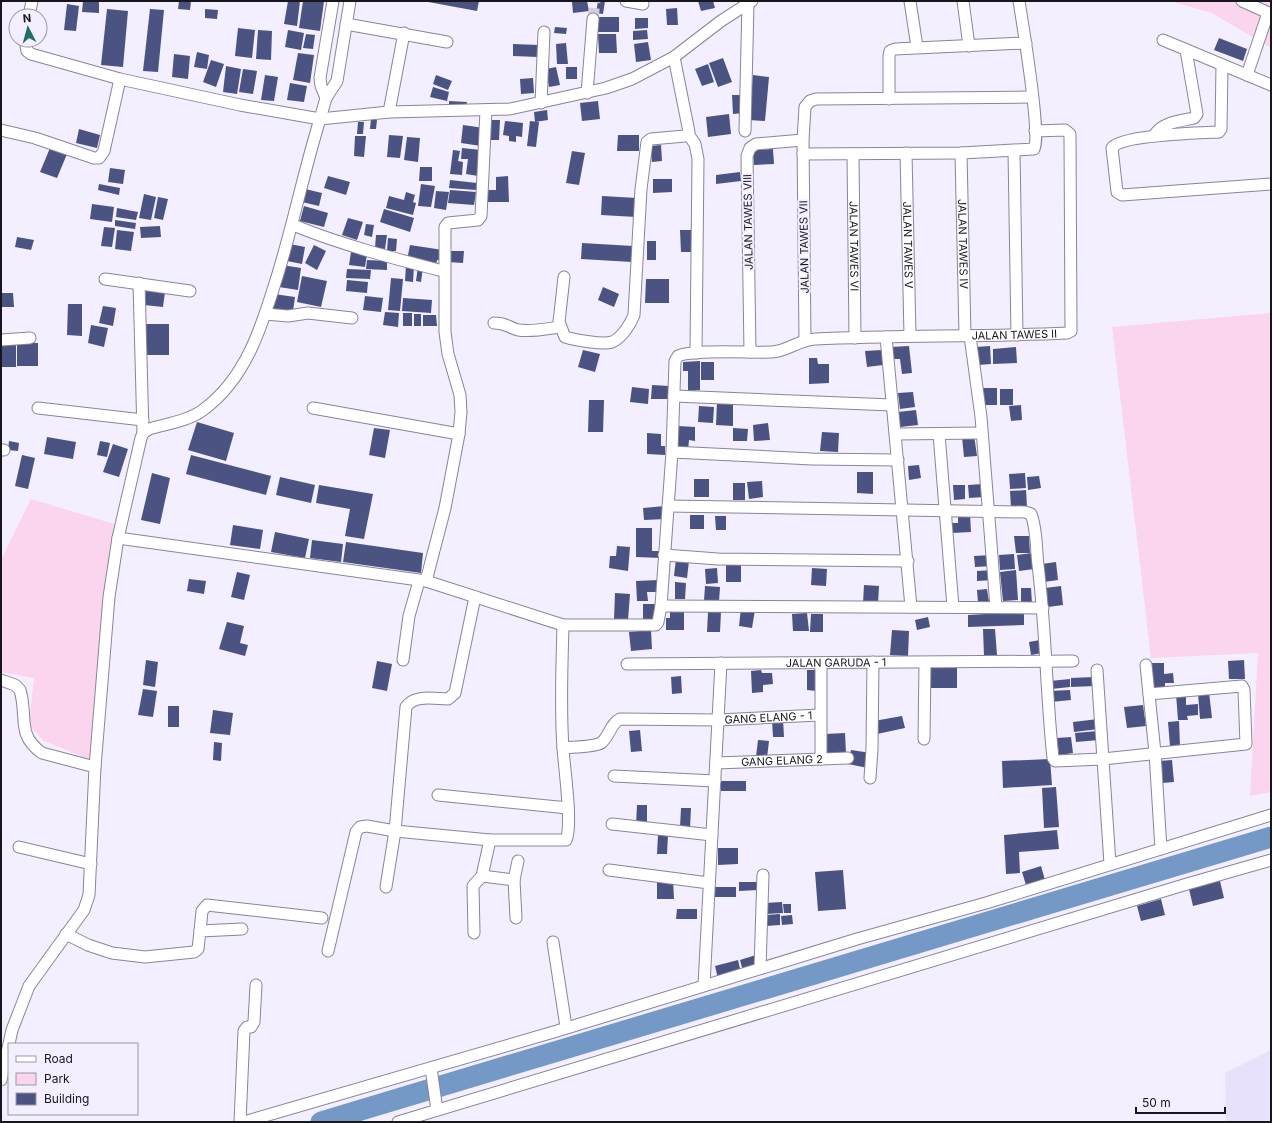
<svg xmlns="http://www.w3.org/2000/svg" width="1272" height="1123" font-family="Inter,sans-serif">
<rect width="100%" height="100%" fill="#f3effe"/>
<path fill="#e8e1fb" d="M1271,1050v72h-45l-1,-49z"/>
<g fill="#fbd4ed">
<path d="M1170,1h101v47l-59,-35z"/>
<path d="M1271,313v479l-21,4 8,-143 -107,5 -39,-331z"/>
<path d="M31,499l83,25 -21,237 -49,-20 -15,-16 5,-47 -33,-6v-112z"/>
</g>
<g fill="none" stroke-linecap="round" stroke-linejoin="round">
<path stroke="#7599c6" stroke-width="21" d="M321,1122l950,-285"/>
</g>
<g fill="#4b5383">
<path d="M83,1h16v12l-17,-1z"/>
<path d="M179,1h12l-1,9 -12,-1z"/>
<path d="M288,1h12l-3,25 -13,-2z"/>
<path d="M303,1h21l-4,30 -21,-3z"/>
<path d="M423,1h56l-2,10z"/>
<path d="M587,1l2,10 -16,2 -1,-11z"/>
<path d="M598,1h7l-2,13 -7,-1z"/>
<path d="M698,1h15l2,7 -14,3z"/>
<path d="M67,4l12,2 -3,25 -12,-1z"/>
<path d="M677,8l1,17h-11l-1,-16z"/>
<path d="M107,9l21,2 -5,56 -22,-2z"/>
<path d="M150,9l14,1 -6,62 -15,-1z"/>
<path d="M205,9l13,1 -1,9 -12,-1z"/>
<rect x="597" y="17" width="22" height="15"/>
<path d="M635,18h13v10l-13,1z"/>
<path d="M555,27l12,1 -1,6 -12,-1z"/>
<path d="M238,28l17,2 -3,28 -17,-2z"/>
<path d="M258,30l14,1 -1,29 -15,-1z"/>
<path d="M288,30l16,3 -3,17 -16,-3z"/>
<path d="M647,30l1,9 -15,1v-9z"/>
<path d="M306,34l9,1 -2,14 -10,-1z"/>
<path d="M598,34h18l1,19h-18z"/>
<path d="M1219,38l28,11 -4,12 -29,-11z"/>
<path d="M648,42l3,18 -15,2 -2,-18z"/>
<path d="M566,43l2,21h-11l-1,-20z"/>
<path d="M513,44l26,1 -1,12 -25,-1z"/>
<path d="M197,52l12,3 -2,14 -13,-2z"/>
<path d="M298,53l16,2 -4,28 -17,-3z"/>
<path d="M174,54l16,2 -2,23 -16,-2z"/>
<path d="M723,58l9,24 -14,5 -9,-24z"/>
<path d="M211,60l13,4 -8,23 -13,-5z"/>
<path d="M708,64l6,18 -12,4 -7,-17z"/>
<path d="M226,66l15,3 -4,25 -14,-2z"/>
<path d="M556,67l4,18 -11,2 -3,-18z"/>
<rect x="566" y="67" width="11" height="12"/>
<path d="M243,69l14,2 -4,23 -14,-2z"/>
<path d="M265,75l13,2 -4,24 -13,-1z"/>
<path d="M436,75l16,6 -4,9 -15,-6z"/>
<path d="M753,75l16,2 -4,44 -16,-1z"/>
<path d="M533,78l1,15 -13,1 -1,-15z"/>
<path d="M290,83l17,3 -3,16 -17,-2z"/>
<path d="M433,87l16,5 -2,9 -17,-4z"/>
<path d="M732,95h11l2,18 -12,1z"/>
<path d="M449,101l18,1 -1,5 -17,-1z"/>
<path d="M598,101l2,18 -18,2 -2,-18z"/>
<path d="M547,110l1,10 -13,2 -1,-10z"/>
<path d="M729,114l2,20 -23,3 -2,-20z"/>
<path d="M371,119l6,1 -1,9h-6z"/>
<path d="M489,120h11l-1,20h-10z"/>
<path d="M505,121l18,2 -1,14 -6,-1v6l-7,-1v-5l-6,-1z"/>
<path d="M530,121l9,1 -3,25 -9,-1z"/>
<path d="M358,122h6l-1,12h-6z"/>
<path d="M463,125l21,3 -3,18 -20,-3z"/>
<path d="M79,129l21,6 -3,13 -21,-5z"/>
<path d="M389,135l14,1 -3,22 -13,-1z"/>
<path d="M618,135h21v16h-22z"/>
<path d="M355,136h11l-2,21 -10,-1z"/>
<path d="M407,137l13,1 -2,24 -14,-2z"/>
<path d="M661,145l1,16 -10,1 -2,-16z"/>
<path d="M50,148l17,6 -10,24 -17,-6z"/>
<path d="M462,148l19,2 -3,26 -12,-2 2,-15h-7z"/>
<path d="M773,149l1,15 -20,1 -1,-15z"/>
<path d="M453,150l7,1 -2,10 5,1 -1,13 -12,-1z"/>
<path d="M572,151l13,2 -6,32 -13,-2z"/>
<path d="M420,167h12v14h-13z"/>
<path d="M110,168l15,2 -2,14 -15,-2z"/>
<path d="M740,172l1,9 -25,3v-9z"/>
<path d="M328,176l22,6 -4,13 -22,-7z"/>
<path d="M508,176l1,26h-25v-12h12v-13z"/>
<path d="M653,179h19v13l-19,1z"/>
<path d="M450,180l27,3 -1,7 -27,-2z"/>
<path d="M99,184l21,4 -1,7 -21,-5z"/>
<path d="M421,184l14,2 -4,21 -13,-1z"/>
<path d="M305,189l17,4 -3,13 -17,-4z"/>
<path d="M450,190l26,2 -2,13 -26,-2z"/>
<path d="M436,191l13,1 -3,18 -12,-2z"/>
<path d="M406,192l9,3 -2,7 3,1 -3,12 -27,-7 3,-12 15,4z"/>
<path d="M144,194l12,3 -5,23 -12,-2z"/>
<path d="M602,196l35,2 -1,19 -35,-2z"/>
<path d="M158,197l10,2 -5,21 -9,-2z"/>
<path d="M92,204l22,3 -2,15 -22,-3z"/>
<path d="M304,206l24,7 -4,14 -24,-6z"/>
<path d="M117,208l21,4 -2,8 -20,-3z"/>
<path d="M384,209l30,9 -4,14 -30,-10z"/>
<path d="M348,218l15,4 -6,18 -15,-5z"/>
<path d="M115,220l21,3 -1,6 -20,-3z"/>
<path d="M366,224l8,1 -2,12 -8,-2z"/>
<path d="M160,226l1,11 -20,1 -1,-11z"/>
<path d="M104,227l11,1 -3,19 -11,-1z"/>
<path d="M117,230l17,2 -3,19 -16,-2z"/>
<path d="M680,230h13l1,22h-13z"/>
<path d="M376,235h11l-2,14 -10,-1z"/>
<path d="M17,237l17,3 -3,10 -16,-3z"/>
<path d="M388,238l9,1 -1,12h-9z"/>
<rect x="647" y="241" width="9" height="19"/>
<path d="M582,243l51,3 -1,16 -51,-3z"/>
<path d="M290,244l15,3 -3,17 -15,-3z"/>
<path d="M314,245l12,6 -9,19 -12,-7z"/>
<path d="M410,245l33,5 -1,10h-5l-1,5 -29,-5z"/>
<path d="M447,251h17l-1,12 -16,-1z"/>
<path d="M351,252l16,2 -2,13 -16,-2z"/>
<path d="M367,260l20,1v9l-21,-1z"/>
<path d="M282,265l19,3 -3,22 -19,-3z"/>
<path d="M406,265l8,1 -1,16 -8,-1z"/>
<path d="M418,266l5,1 -2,15 -5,-1z"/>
<path d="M347,269l24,1 -1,9 -24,-1z"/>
<path d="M302,276l25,5 -6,26 -24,-5z"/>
<path d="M391,278l12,1 -3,32 -12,-1z"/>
<path d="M646,279h23v24h-24z"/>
<path d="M347,280l21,2 -1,11 -21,-2z"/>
<path d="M603,287l16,7 -5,13 -16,-7z"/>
<path d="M146,289l19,3 -2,15 -19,-2z"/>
<path d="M1,293h12l1,14h-13z"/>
<path d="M274,294l21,3 -2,14 -21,-2z"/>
<path d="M365,296l18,2 -2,14 -18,-2z"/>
<path d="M403,298l29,2 -1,13 -29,-2z"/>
<path d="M68,304h14v32l-15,-1z"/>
<path d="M103,306l13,2 -3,18 -14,-3z"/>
<path d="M385,312l14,1 -1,14 -15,-2z"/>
<rect x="403" y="313" width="9" height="13"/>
<rect x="414" y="314" width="7" height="12"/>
<path d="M423,315h13l1,11h-14z"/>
<path d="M145,324h24v31h-23z"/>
<path d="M91,325l17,3 -4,19 -16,-4z"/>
<path d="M2,343h14v24h-15z"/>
<rect x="17" y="343" width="21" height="23"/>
<path d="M909,346l3,27 -10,1 -2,-15h-8l-1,-12z"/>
<path d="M990,346l1,18 -13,1 -2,-18z"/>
<path d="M1016,347l1,16 -24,1v-15z"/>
<path d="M583,350l17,4 -5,18 -17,-5z"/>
<path d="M882,350l1,15 -16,2 -2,-16z"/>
<path d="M809,358h8l1,6h11v19l-20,1z"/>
<path d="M700,361v29l-12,1v-20h-5v-9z"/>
<rect x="701" y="362" width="13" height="18"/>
<path d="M652,385l17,1 -1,13h-17z"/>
<path d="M632,387l17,2 -1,15 -18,-2z"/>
<path d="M981,388h16v17h-15z"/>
<rect x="1000" y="389" width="13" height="16"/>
<path d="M913,392l2,15 -15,2 -2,-16z"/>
<path d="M589,400h15l-1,32h-15z"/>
<path d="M717,402h16v24l-17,-1z"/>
<path d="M1021,405l1,15 -11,1 -2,-15z"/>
<path d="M699,406l15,1 -1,16 -15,-1z"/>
<path d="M916,410l2,15 -18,2 -2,-15z"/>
<path d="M197,422l37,11 -8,28 -38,-11z"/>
<path d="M768,423l2,17 -16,1 -1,-16z"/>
<path d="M678,426l17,1v14l-6,-1 -1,12 -11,-1z"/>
<path d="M374,428l16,2 -5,28 -16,-3z"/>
<path d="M733,428l15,1 -1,12h-14z"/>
<path d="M822,432l17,1 -1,19 -18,-1z"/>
<path d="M647,433l14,1v12h4v9l-18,-1z"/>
<path d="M974,435l3,21 -13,1 -2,-20z"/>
<path d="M47,437l29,5 -3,17 -29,-5z"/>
<path d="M9,441l10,2 -1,8 -10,-1z"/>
<path d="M100,441l10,2 -3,14 -10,-2z"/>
<path d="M113,444l15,5 -9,28 -16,-5z"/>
<path d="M22,455l13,3 -7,31 -13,-3z"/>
<path d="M191,455l80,21 -5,19 -80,-21z"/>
<path d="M919,465l2,13 -12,2 -1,-14z"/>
<path d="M857,472h16v22l-16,-1z"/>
<path d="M152,473l18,5 -10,46 -19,-4z"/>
<path d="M1025,473l1,15 -16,1 -1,-15z"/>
<path d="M1039,476l2,12 -13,2 -1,-13z"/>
<path d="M280,477l35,8 -4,18 -35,-8z"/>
<rect x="694" y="479" width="15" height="18"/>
<path d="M762,481l1,16 -14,2 -2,-17z"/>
<rect x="733" y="483" width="12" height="17"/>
<path d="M983,484l1,13 -15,1 -1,-13z"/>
<path d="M319,485l54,9 -9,45 -19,-3 5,-27 -34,-6z"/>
<path d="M953,485h12v14l-11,1z"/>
<path d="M1026,490l1,17 -16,1 -1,-17z"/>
<path d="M665,506l1,13 -22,1 -1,-12z"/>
<path d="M970,514l1,18 -19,1v-10h6v-8z"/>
<rect x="690" y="515" width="14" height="14"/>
<path d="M715,516h11v14h-10z"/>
<path d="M233,525l30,5 -3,19 -30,-4z"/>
<path d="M636,528h16v23h9v7l-25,-1z"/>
<path d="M275,532l34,7 -4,19 -34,-6z"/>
<path d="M1014,536h15l1,17h-14z"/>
<path d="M312,540l31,4 -2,18 -31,-4z"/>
<path d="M346,542l77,11 -2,20 -78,-11z"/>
<path d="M617,546l13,1 -2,24 -19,-3 1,-12h6z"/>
<path d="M1032,553l2,16 -15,2 -2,-16z"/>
<path d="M1014,554l1,15 -15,1 -1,-15z"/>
<path d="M992,555l1,11 -18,1 -1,-11z"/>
<path d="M676,559l13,2 -2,17 -13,-2z"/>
<rect x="726" y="562" width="15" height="20"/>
<path d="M1056,562l2,18 -14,2 -2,-18z"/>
<path d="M717,568l1,15 -12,1 -1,-15z"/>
<path d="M812,568l15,1 -1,17 -15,-1z"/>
<path d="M993,570l1,10 -17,1v-10z"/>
<path d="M1016,570l2,30 -15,1 -3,-29z"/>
<path d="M237,572l13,3 -6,25 -13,-3z"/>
<path d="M189,579l17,2 -2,13 -17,-3z"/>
<path d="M658,580v12h-11l1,9h-11l-1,-20z"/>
<path d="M675,582l11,1 -1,16h-10z"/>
<path d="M864,585l15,1 -1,18 -15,-1z"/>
<path d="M705,586l15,1 -1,15 -15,-1z"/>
<path d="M1061,586l2,19 -15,2 -3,-19z"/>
<path d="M1021,588h10l1,16 -11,1z"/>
<path d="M987,589l2,13 -11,1 -1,-13z"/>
<path d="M615,593l15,1 -2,26 -14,-1z"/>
<path d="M643,604h12l-1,16 -11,-1z"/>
<path d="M741,608l14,2 -3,18 -13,-2z"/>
<path d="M670,611h14v19h-18v-12h4z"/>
<path d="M708,612h13l-1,20h-13z"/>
<path d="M1024,612v13l-56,2v-12z"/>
<path d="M807,613l2,18h-16l-1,-17z"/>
<path d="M811,614h12v18h-13z"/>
<path d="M928,617l2,10 -13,3 -2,-10z"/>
<path d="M227,622l17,4 -4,17 8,2 -3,11 -26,-7z"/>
<path d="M983,629h12l2,26 -13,1z"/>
<path d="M651,630l1,19 -21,2 -2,-19z"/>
<path d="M892,630l17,1 -1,25 -18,-1z"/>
<path d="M1040,640l2,13 -11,2 -2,-13z"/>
<path d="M146,660l12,2 -3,25 -12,-2z"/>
<path d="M1244,660l1,19h-16l-1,-18z"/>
<path d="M377,661l15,3 -5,27 -15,-3z"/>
<path d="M1151,663h13v11l9,-1 1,10h-9v7l-12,1z"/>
<rect x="927" y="667" width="30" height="21"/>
<path d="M761,670l1,3h10l1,11 -10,1v7l-11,1 -1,-22z"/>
<path d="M807,670h11l-1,21 -10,-1z"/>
<path d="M681,676l1,17 -10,1 -1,-17z"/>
<path d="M1094,677l1,9 -24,1v-9z"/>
<path d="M1070,679v8l-19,2 -1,-8z"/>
<path d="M143,689l14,2 -4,26 -15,-2z"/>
<path d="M1070,690l1,10 -20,2 -1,-11z"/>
<path d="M1209,692l3,26 -12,1 -2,-26z"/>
<path d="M1176,694h10v11l12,-1v11l-11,1 1,4h-10z"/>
<path d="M1143,705l3,21 -19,2 -3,-21z"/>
<rect x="168" y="706" width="11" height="21"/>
<path d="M213,710l20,3 -3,22 -20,-2z"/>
<path d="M902,716l3,12 -28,6 -3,-13z"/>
<path d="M783,719l1,18h-11l-1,-17z"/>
<path d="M1098,719l1,10 -25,3 -1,-10z"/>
<path d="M1179,721l1,25h-10l-2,-24z"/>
<path d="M640,730l2,21 -11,1 -2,-21z"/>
<path d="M1098,731l1,9 -23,2 -1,-9z"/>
<path d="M845,733l1,20 -20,1 -1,-20z"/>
<path d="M1071,737l2,16 -14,2 -2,-17z"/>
<path d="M758,740l11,1 -2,17 -11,-1z"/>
<path d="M214,742l8,1 -1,18 -8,-1z"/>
<path d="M851,750l20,3 -3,15 -20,-4z"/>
<path d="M1050,759l2,26 -49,3 -1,-27z"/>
<path d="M1172,760l2,22 -12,1 -3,-22z"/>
<rect x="721" y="781" width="25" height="10"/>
<path d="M1056,787l3,40 -15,1 -2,-40z"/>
<path d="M637,805h10v20h-11z"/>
<path d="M681,808h10l-1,20 -10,-1z"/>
<path d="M1057,830l2,19 -40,3 1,21 -14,1 -2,-39z"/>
<path d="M658,835h10l-1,19h-10z"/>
<path d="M718,848h20v16l-20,1z"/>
<path d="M1041,866l4,14 -19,5 -4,-13z"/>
<path d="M843,870l3,39 -28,2 -3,-39z"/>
<path d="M657,880h16l1,19h-17z"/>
<path d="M1220,881l4,17 -31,8 -4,-17z"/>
<path d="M739,882h19v8l-19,1z"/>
<rect x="715" y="887" width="21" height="10"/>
<path d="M1161,899l4,16 -24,6 -4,-15z"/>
<path d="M782,902l1,11 -17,1 -1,-11z"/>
<path d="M783,904h8v9h-7z"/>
<path d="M677,909h20v10h-21z"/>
<path d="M780,914v11l-14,1v-11z"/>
<path d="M792,915l1,9 -11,1 -1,-9z"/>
<path d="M756,955l4,11 -17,5 -3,-11z"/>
<path d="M738,960l3,13 -23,6 -3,-13z"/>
</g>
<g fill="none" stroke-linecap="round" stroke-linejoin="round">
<path stroke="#d2cedc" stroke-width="11" stroke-dasharray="11 5.5" stroke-linecap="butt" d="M593,19l2,-18"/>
<defs>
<g id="minor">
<path d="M626,1l17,3"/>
<path d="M910,1l7,46"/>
<path d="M963,1l6,45"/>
<path d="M1242,1l29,13"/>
<path d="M29,16l3,-15"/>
<path d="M346,24l101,18"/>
<path d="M25,40l2,11 4,3 89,25"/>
<path d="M1163,40l108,45"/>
<path d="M1222,65l-1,64 -2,3c-19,1 -98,3 -107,16l5,44 5,3 149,-11"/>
<path d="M1247,75l21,-62"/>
<path d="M587,93l6,-74"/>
<path d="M326,98l-5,-12 -1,-8 13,-77"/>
<path d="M889,99v-43l1,-5 5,-2 131,-6"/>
<path d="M541,103l3,-71"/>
<path d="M389,112l15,-79"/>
<path d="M1,130l34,8 59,20h5l5,-7 16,-72 120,26 80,14 6,-21 11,-17 13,-80"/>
<path d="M745,131l3,-128"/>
<path d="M688,134l7,10 3,15 -2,194"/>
<path d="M1154,136c7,-14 27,-15 40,-18l3,-4 -11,-64"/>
<path d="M1014,151l3,184"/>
<path id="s1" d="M906,153l4,183"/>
<path id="s2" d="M961,153l4,182"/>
<path d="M803,154l158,-1 73,-4c8,-9 -12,-129 -15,-148"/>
<path id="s3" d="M853,154l2,184"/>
<path d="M293,225c49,20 99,33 150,46"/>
<path d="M564,277l-5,45 6,15c10,3 38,8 47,5 10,-4 19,-19 22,-27l7,-126 6,-47 4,-3 34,-3 4,-4 -15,-75"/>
<path d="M105,279l85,12"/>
<path d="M139,283l4,150"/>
<path d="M266,314l22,2 20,-3 44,5"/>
<path d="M494,323c13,0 13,4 24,7 14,2 28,-1 42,-3"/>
<path d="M970,336l11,81 15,190"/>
<path d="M886,337l25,270"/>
<path d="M1,340l29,-2"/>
<path d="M805,341l-2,-201 2,-33 5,-6 6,-2 216,-2"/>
<path d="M750,352l-3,-196 3,-8 6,-4 47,-4"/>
<path d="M674,396l218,9"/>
<path d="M38,408l105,12"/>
<path d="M313,408l146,26"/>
<path d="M896,434l86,-1"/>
<path d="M939,434l14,173"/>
<path d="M1,450h3"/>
<path d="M672,452l140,7 86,1"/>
<path d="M668,506l357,6 6,2c6,15 5,35 7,51 8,64 8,129 15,193l2,3 48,-2 143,-15 -2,-54 -2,-4 -93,8"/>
<path id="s4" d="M118,538l308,43 137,44h93l2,-3 3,-16 11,-154 3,-91 3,-5c16,-7 73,-3 94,-4 15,-1 27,-12 43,-13 84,-4 168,-2 252,-6l4,-2 -1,-197 -5,-4 -30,1"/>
<path d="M664,555l54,4 190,2"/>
<path d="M426,581l19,-73 14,-74 2,-22 -1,-17 -12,-41 -3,-22v-105l3,-4 30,-3 3,-4 5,-106"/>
<path d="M661,606l382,2"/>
<path d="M403,660l6,-44 10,-35"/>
<path id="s5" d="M627,664l446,-3"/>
<path d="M1146,665l9,88 6,96"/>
<path d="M1097,670l13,194"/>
<path d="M1,680l14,5 5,5c8,26 -4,45 22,63l53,14"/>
<path d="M924,739l1,-76"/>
<path id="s6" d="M563,748c9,-1 31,-1 38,-5 9,-7 9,-19 19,-24l98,1 102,-5"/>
<path d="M821,759v-96"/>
<path id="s7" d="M716,763l132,-5"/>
<path d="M614,776l101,5"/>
<path d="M870,778l2,-29 1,-87"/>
<path d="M438,795l130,13"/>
<path d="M612,824l100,11"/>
<path d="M19,847l72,17"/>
<path d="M609,870l100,13"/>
<path d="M482,876l32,4 2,38"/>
<path d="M514,880l4,-19"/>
<path d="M386,887l9,-56 11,-124c8,-13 29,-8 42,-8l7,-6 20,-96"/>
<path d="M200,931l2,-20 5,-6 115,13"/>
<path d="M474,933l-1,-47 9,-10 8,-36"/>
<path d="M66,934l22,11 24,8 33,4 49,-5 4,-3 2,-18 42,-2"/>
<path d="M553,942l13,85"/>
<path d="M328,951l28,-119 4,-5 7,-1 28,5 95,9h76c7,-15 -2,-73 -3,-92 -3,-41 -1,-82 0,-123"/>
<path d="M760,968l3,-93"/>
<path d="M704,985l17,-322"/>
<path d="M431,1068l6,42"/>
<path d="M1,1080l11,-50 17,-44 55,-76 5,-15 6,-128 14,-170 9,-59 23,-100 2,-5 6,-4c17,-5 39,-8 54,-19 43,-31 59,-84 74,-133 16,-52 27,-106 43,-158l69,-7 121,-3 96,-21 26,-9 42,-22 47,-36 31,-20"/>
<path d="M240,1122l4,-91 3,-4h4l3,-5 2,-37"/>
<path d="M244,1122l313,-91 300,-92 129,-36 285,-88"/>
<path d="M398,1122l789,-238 84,-24"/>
</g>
</defs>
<use href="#minor" stroke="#898596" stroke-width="13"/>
<use href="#minor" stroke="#fff" stroke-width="11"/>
</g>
<g text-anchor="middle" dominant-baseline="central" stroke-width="4" stroke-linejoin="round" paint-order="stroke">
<g font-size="11" fill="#17161c" stroke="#f3effe">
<text transform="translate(748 222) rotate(-91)">JALAN TAWES VIII</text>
<text stroke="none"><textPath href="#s2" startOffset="91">JALAN TAWES IV</textPath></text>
<text stroke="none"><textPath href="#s1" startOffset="92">JALAN TAWES V</textPath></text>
<text stroke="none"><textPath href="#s3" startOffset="92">JALAN TAWES VI</textPath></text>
<text transform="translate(804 247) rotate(-91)">JALAN TAWES VII</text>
<text stroke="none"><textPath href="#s4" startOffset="1158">JALAN TAWES II</textPath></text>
<text stroke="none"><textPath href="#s5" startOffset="209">JALAN GARUDA - 1</textPath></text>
<text stroke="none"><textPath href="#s6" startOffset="218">GANG ELANG - 1</textPath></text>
<text stroke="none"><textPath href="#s7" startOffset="66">GANG ELANG 2</textPath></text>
</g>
</g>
<rect width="1272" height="1123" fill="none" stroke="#17161c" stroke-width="4"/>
<rect x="8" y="1043" width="130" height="72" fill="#f3effe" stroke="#9b98a4"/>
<rect x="16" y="1056" width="20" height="6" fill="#ffffff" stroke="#9b98a4"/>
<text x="44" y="1063" font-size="12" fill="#17161c">Road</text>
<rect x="16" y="1073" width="20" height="12" fill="#fbd4ed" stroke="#9b98a4"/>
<text x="44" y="1083" font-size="12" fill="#17161c">Park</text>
<rect x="16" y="1093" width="20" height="12" fill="#4b5383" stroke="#9b98a4"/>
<text x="44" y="1103" font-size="12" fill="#17161c">Building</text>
<g transform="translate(28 28) rotate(354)"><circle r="19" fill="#f3effe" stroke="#9b98a4"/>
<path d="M0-3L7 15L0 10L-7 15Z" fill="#236e6a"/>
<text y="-6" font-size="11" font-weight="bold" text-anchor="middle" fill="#17161c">N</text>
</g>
<path d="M1136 1107v6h89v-6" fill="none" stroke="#17161c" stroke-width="2"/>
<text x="1142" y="1107" font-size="12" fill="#17161c" stroke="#f3effe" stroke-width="3" paint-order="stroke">50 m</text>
</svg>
